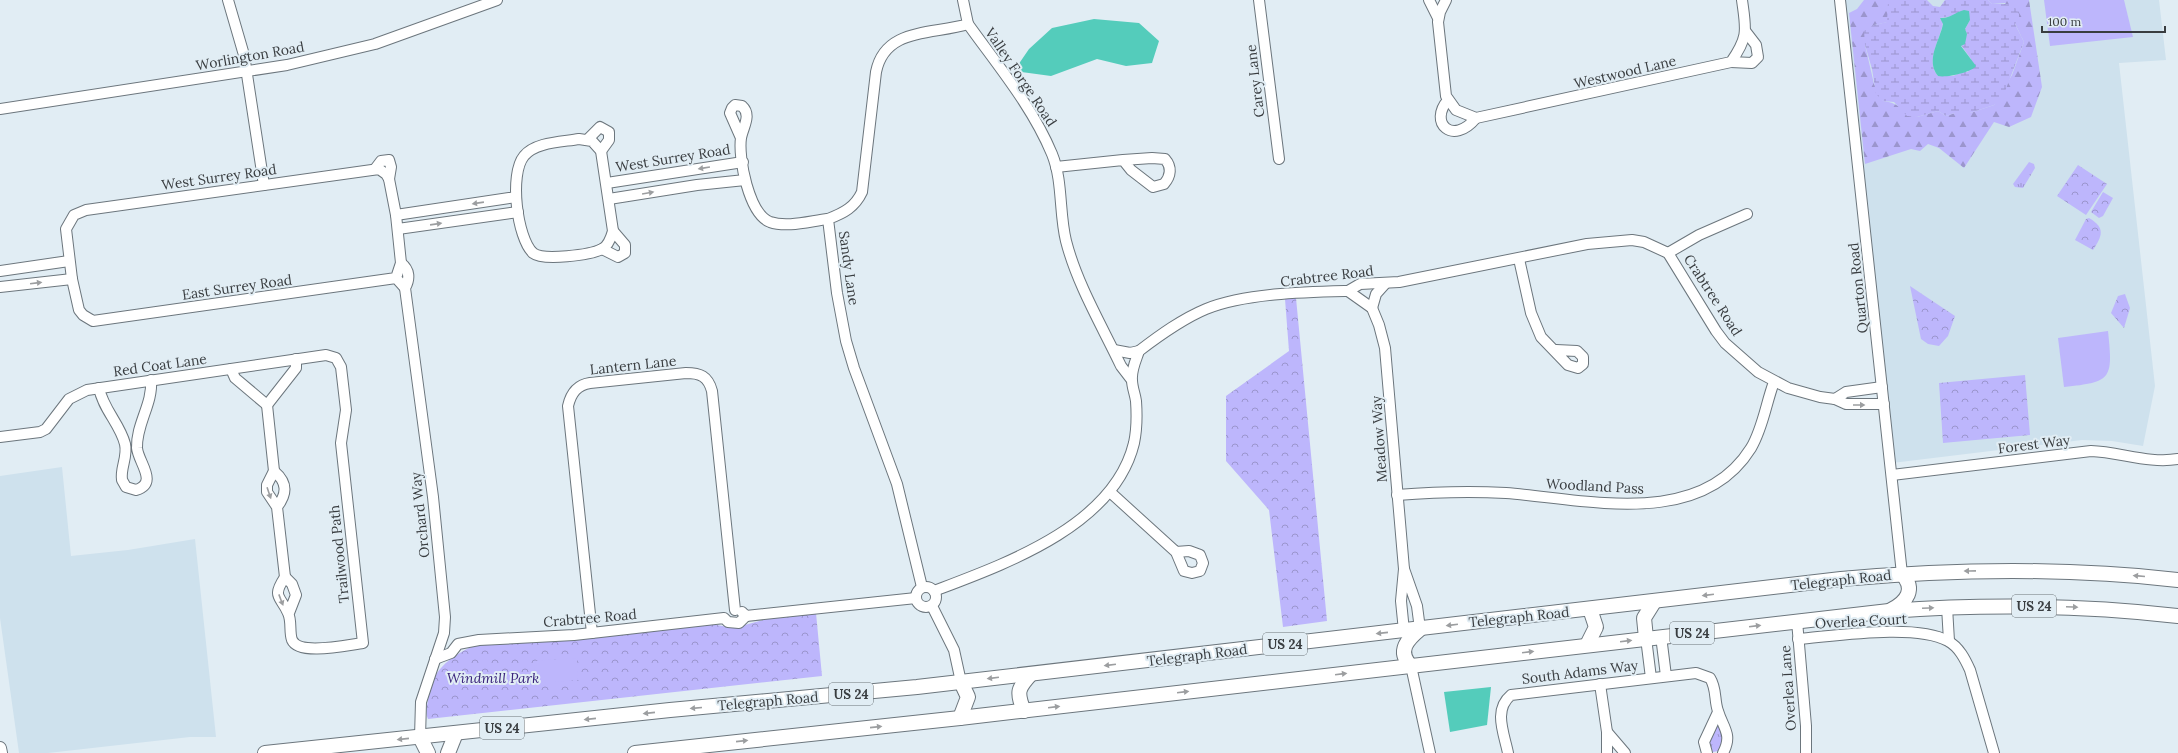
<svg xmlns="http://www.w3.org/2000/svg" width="2178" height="753" font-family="Lora,serif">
<defs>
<pattern id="grass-tufts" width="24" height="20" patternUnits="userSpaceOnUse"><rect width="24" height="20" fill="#bdb6fc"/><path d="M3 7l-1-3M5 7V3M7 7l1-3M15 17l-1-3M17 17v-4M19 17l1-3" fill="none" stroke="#9b95cd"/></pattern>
<pattern id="forest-firs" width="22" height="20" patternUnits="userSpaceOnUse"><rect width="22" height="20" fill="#bdb6fc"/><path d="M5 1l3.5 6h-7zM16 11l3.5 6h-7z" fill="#9b95cd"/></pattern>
<pattern id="wetland-marsh" width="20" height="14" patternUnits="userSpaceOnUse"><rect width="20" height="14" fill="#bdb6fc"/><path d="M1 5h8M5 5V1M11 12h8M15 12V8" fill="none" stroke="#9b95cd"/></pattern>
<pattern id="park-crowns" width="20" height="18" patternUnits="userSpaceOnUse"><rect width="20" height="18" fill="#bdb6fc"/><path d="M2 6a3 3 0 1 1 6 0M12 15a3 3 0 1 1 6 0" fill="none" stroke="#9b95cd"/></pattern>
</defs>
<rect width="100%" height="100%" fill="#e1edf4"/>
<g fill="#cee1ed">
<path d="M1845,0h314l7,60 -47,3 36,323 -12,60 -31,-5 -30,-1 -190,23z"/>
<path d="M62,467l9,89 57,-6 67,-11 21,198h-26l-142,16h-29l-19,-135v-142z"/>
</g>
<g fill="url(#grass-tufts)">
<path d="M2029,162l5,2 1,4 -12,20 -8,-1 -2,-3z"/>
<path d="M1719,724l5,16 -6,11 -5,1 -5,-10 6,-17z"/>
</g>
<path fill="url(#forest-firs)" d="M1864,0h24v22l-14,3 -9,20 9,39 9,17c13,1 22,10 34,16l21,-6 8,5 9,-3h15l24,-8 18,-30 12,-33 -19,-39 -13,1 -4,-4h41l13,87 -11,30 -22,10 -15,-5 -30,46 -25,-20 -11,-4 -8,7 -9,-2 -46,15 -16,-151 8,-4z"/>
<path fill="url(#wetland-marsh)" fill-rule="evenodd" d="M1888,0h39l6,6 7,1 5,-7h43l4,4h21l6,10v6l-4,4 9,18 -20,52 -10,11 -24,8h-15l-9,3 -8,-5 -21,6 -10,-1 -13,-14 -11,-1 -7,-7 -4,-25 -7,-24 -1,-14 10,-6 13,-3zM1968,14l2,6 -5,9 2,5 -6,11 10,14 -3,13 -4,-1 -11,5h-15c-13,-15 2,-36 5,-53l-3,-5z"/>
<g fill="url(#park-crowns)">
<path d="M2078,165l29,19 -21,31 -29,-19z"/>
<path d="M2103,192l10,6 -10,18 -4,2 -8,-6z"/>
<path d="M2089,218c17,10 13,18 4,32l-18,-10 11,-21z"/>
<path d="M1910,286l45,30 -7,20 -9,10 -11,-2 -7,-5z"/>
<path d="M2125,294l5,14 -6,20 -13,-15 7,-17z"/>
<path d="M1296,298l31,323 -44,6 -14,-117 -43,-49v-65l63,-45 -4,-52z"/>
<path d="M2025,375l5,60 -87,8 -4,-60z"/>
<path d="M816,613l6,63 -394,43c-3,-6 -1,-13 0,-19 3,-29 20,-42 45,-54l224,-21h20l17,3 33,-9z"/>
</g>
<g fill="#bdb6fc">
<path d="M2044,0h80l9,37 -83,9z"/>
<path d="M2108,331c5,48 4,51 -44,56l-6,-49z"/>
<path d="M577,658l1,22 -43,3 -1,-22z"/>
</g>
<g fill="#54ccbb">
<path d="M1964,10l5,1 1,9 -5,9 2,5 -2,10 -4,2 15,20c-4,6 -29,12 -38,10 -13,-16 2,-36 5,-52l-3,-6c10,1 15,-6 24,-8z"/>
<path d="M1094,19l45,4 20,18 -7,22 -26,3 -29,-7 -46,17 -37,-5 15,-22 23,-21z"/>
<path d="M1491,687l-4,38 -37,7 -6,-40z"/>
</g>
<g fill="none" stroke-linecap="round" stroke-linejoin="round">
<defs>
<g id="minor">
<path d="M228,0l16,55 20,130"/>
<path d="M1259,0l20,159"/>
<path d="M1429,0l9,18"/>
<path d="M1446,0l-6,12 -2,10 8,74 10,14 20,8 255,-56c18,-26 15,-32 11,-62"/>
<path d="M1840,0l62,574"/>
<path d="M968,24c30,42 64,82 84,130 11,27 7,59 14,87 11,43 36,85 55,125l10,13"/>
<path d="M1731,62l21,1 6,-6 -2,-12 -10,-13"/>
<path d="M1448,100c-20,23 5,46 28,18"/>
<path d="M0,109l287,-44 88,-21 122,-44"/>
<path d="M741,138l-11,-25 2,-5 3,-3 7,1c10,9 1,21 -1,32 -3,20 8,76 29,84 17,6 40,-1 58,-3"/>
<path d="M579,139l13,2 9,10 12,80c-2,7 -5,15 -11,18 -11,6 -59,12 -69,4 -16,-15 -24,-79 -9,-97 11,-14 38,-14 55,-17z"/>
<path d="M588,139l12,-12 9,5v8l-8,11"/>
<path d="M1056,167l67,-7 8,10 22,17 11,-3c7,-8 8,-17 1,-25l-13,-1 -29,2"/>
<path d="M375,169l6,-8 8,-1 2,7 -2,12"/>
<path d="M607,183l136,-21"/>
<path d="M609,199l88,-14 48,-5"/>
<path d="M396,215l120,-18"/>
<path d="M398,229l120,-17"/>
<path d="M602,249l16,8 7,-4v-8l-12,-14"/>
<path d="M1668,253l31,-18 48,-21"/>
<path d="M1519,259l12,54 10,24 27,28 10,3 5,-4v-7l-6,-6 -21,-1"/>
<path d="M401,263c9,7 9,16 4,25l28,209 12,120 -1,16 -23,69 -1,35"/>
<path d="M0,271l69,-10"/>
<path d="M396,278l-303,43 -10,-6 -4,-5 -7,-31 -6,-50 8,-14 12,-5 293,-41 7,5 3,5 7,36 5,48 -5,15 9,10"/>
<path d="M0,287l72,-8"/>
<path d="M1348,291l24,17 7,17 6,23 19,221"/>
<path d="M1372,308l4,-14 9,-10"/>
<path d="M1114,350l16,3 9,-2"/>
<path d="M231,369l4,9 32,27 29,-37v-9"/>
<path d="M99,388c4,21 21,36 26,56 3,13 -5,24 -3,36l4,7 10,3c23,-7 2,-28 1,-42 -1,-24 16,-44 14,-68"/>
<path d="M1835,399l11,-7 36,-5"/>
<path d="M267,405l7,66"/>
<path d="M0,437l40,-5 6,-3 23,-30 18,-9 239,-35 10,3 5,9 5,43 -5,33 22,200c-16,2 -64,13 -71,-3 -3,-8 0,-19 -4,-27 -7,-17 -17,-15 -3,-36l7,7 4,11 -7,18"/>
<path d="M1892,475l199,-24c29,1 58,13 87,8"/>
<path d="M1110,492l66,60 8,19 8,2 8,-2 3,-8 -3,-8 -11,-4 -13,1"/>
<path d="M1397,495c37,-3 73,-4 109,-2 79,6 194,37 245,-45 12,-20 15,-45 23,-66"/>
<path d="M277,507c11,-14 10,-25 -3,-36l-7,14v7l10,15 8,70"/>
<circle cx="926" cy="597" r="10"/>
<path d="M922,587l-25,-103 -43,-116 -8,-27 -9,-48 -9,-74c16,-6 27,-12 34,-27l14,-120c9,-45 57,-37 92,-48l-5,-24"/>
<path d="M934,591c71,-27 180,-65 200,-148 3,-14 3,-28 2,-42 -1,-7 -4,-14 -4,-21 -1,-10 4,-20 7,-29 21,-16 43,-32 67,-42 40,-16 100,-17 142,-18l12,-7 39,-2 188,-38 45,-4 12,2 24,11 48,78 9,12 33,29 30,16 32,9 15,2 11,5h38"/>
<path d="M932,606l22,44 7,32"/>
<path d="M1947,607l2,34"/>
<path d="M742,612l4,4 170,-18"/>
<path d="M1797,621l9,105v27"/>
<path d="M1404,631l-3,-30 3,-32 13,37 3,23"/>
<path d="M592,633l-24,-227c3,-13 9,-21 22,-23l96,-10c14,0 22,3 26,18l23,219"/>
<path d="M1661,636l5,40"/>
<path d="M1646,638l5,40"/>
<path d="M1798,639c37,-3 118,-16 150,2 11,6 17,18 22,29l24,83"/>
<path d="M435,659l16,-6 7,-9 21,-4 95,-5 150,-17 4,4 11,1 7,-7"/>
<path d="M1411,666l19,87"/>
<path d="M1600,684l7,48v21"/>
<path d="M1607,732l18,21"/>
<path d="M1508,753c-4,-20 -15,-43 3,-58l185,-22 14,5c7,11 4,22 8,33 5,17 15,23 5,42"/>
<path d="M1707,753l-3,-11 14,-30"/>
</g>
<path id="major" d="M0,748l1,5"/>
<g id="highway">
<path d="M1891,610c16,-8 25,-21 11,-36"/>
<path d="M1646,638l-2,-20 10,-16"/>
<path d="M1587,645l9,-18 -6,-18"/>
<path d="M1411,666c-15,-15 -3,-27 9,-37"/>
<path d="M1024,711c-8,-19 -6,-23 7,-37"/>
<path d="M960,718l8,-21 -7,-15"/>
<path d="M420,737l8,16"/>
<path d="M265,753l405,-43 247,-23 924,-108c112,-10 224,-12 337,1"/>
<path d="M448,753l8,-20"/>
<path d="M635,753l325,-35 929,-107c97,-7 193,-6 289,5"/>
</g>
</defs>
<use href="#minor" stroke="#6c767d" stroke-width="12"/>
<use href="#major" stroke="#6c767d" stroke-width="14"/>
<use href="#highway" stroke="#6c767d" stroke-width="16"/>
<use href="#minor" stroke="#fff" stroke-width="10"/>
<use href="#major" stroke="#fff" stroke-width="12"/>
<use href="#highway" stroke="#fff" stroke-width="14"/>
</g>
<defs><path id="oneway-solid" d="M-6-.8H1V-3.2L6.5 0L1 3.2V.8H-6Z"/></defs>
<g fill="#9c9ea0">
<use href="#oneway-solid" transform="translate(704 168) rotate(171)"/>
<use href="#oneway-solid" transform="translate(648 193) rotate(-10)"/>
<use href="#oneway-solid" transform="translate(478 203) rotate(172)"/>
<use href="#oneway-solid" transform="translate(436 224) rotate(-8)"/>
<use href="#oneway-solid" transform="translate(36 283) rotate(-7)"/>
<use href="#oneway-solid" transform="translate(1859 405)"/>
<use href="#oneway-solid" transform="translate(269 493) rotate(71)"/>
<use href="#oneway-solid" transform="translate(1970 571) rotate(179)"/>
<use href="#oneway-solid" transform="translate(2139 576) rotate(-175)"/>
<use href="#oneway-solid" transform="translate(1708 595) rotate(173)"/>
<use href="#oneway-solid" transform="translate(281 600) rotate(69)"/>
<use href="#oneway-solid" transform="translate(2072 607) rotate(2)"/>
<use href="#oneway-solid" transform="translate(1928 608) rotate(-3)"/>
<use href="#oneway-solid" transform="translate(1452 625) rotate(173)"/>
<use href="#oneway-solid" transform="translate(1755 626) rotate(-7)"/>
<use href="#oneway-solid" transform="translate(1382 633) rotate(174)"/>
<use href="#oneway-solid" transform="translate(1626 641) rotate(-7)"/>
<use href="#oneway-solid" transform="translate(1528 652) rotate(-7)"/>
<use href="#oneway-solid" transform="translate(1110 665) rotate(173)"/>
<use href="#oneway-solid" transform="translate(1341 674) rotate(-7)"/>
<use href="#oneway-solid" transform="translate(993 678) rotate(173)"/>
<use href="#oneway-solid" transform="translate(1183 692) rotate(-7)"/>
<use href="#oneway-solid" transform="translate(1054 707) rotate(-7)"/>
<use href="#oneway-solid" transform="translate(696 708) rotate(175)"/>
<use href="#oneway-solid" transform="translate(649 713) rotate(174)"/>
<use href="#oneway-solid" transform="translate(590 719) rotate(174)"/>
<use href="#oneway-solid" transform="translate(876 727) rotate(-6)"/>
<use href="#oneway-solid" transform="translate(403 739) rotate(174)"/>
<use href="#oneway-solid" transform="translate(742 741) rotate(-6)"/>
</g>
<g text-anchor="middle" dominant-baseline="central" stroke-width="4" stroke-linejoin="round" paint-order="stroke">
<g fill="#e1edf4" stroke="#6b7276" stroke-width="1">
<rect x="2012" y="595" width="44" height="22" rx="3"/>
<rect x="1670" y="622" width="44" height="22" rx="3"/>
<rect x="1263" y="633" width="44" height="22" rx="3"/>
<rect x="829" y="683" width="44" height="22" rx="3"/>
<rect x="480" y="717" width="44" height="22" rx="3"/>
</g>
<g font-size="13" font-weight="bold" fill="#393d40">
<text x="2034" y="606">US 24</text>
<text x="1692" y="633">US 24</text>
<text x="1285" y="644">US 24</text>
<text x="851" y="694">US 24</text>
<text x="502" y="728">US 24</text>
</g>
<g font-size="14" fill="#393d40" stroke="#e1edf4">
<text transform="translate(250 56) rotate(-10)">Worlington Road</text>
<text transform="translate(1625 72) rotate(-13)">Westwood Lane</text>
<text transform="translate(1021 77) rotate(56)">Valley Forge Road</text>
<text transform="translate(1255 81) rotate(-97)">Carey Lane</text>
<text transform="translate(673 158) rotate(-9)">West Surrey Road</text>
<text transform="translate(219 177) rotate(-8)">West Surrey Road</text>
<text transform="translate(849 268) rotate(82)">Sandy Lane</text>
<text transform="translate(1327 276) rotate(-7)">Crabtree Road</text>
<text transform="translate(237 287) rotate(-8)">East Surrey Road</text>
<text transform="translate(1858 288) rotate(-96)">Quarton Road</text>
<text transform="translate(1713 295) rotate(57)">Crabtree Road</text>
<text transform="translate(160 365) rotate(-8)">Red Coat Lane</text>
<text transform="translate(633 365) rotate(-6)">Lantern Lane</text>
<text transform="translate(1379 439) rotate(-94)">Meadow Way</text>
<text transform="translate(2034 444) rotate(-7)">Forest Way</text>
<text transform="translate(1595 486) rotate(3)">Woodland Pass</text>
<text transform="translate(420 515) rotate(-96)">Orchard Way</text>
<text transform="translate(339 554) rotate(-96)">Trailwood Path</text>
<text transform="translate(1841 580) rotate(-6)">Telegraph Road</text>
<text transform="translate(1519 617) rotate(-6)">Telegraph Road</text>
<text transform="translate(590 618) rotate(-5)">Crabtree Road</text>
<text transform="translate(1861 621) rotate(-3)">Overlea Court</text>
<text transform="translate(1197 655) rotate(-7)">Telegraph Road</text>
<text transform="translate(1580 672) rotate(-7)">South Adams Way</text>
<text transform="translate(1788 688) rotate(-94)">Overlea Lane</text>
<text transform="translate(768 701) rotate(-5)">Telegraph Road</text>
</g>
<g font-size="14" font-style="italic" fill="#3a247c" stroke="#e1edf4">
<text x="493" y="678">Windmill Park</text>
</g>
</g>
<path d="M2042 26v6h123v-6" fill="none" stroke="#393d40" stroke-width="2"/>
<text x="2048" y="26" font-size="12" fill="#393d40" stroke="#e1edf4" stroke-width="3" paint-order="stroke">100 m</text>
</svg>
